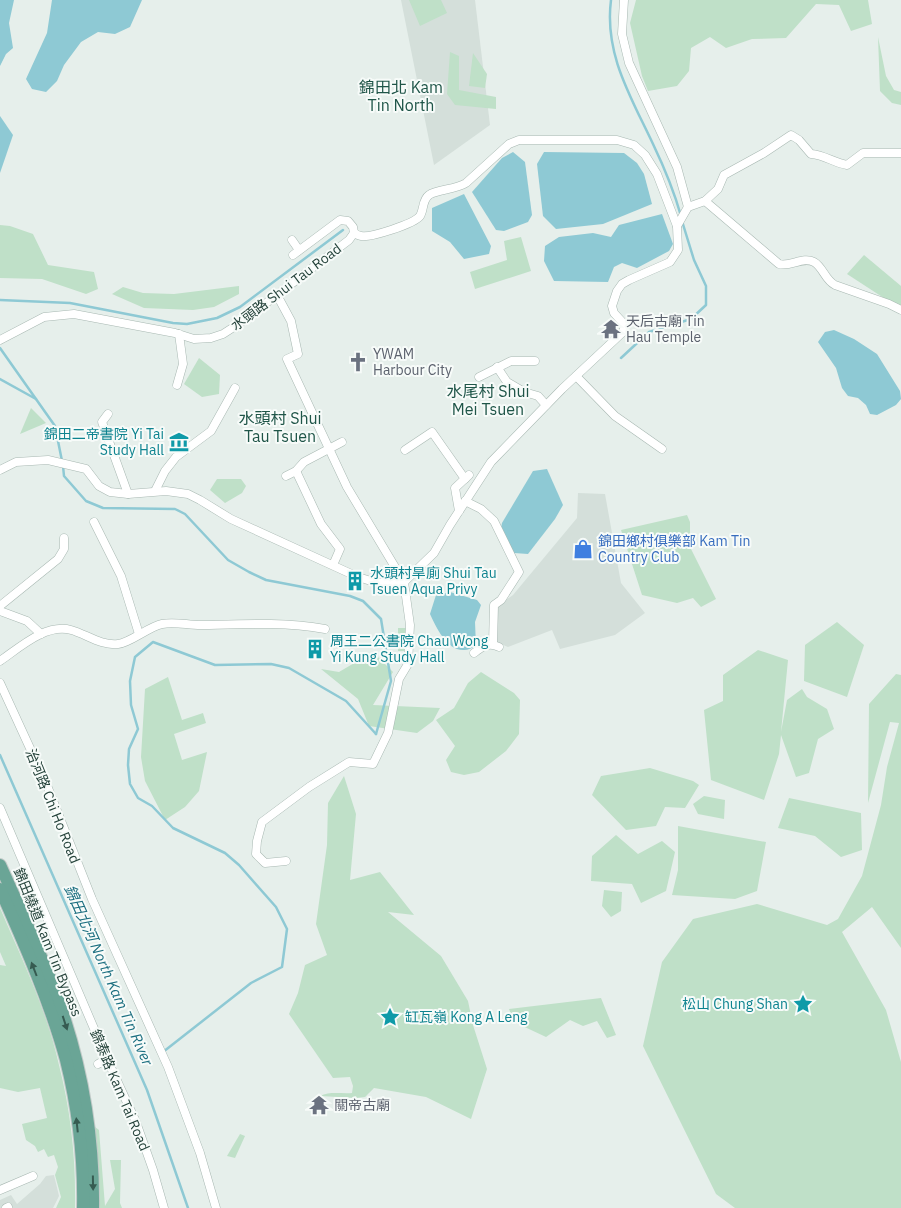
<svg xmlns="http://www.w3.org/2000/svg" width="901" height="1208" font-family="'IBM Plex Sans','Noto Sans TC',sans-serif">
<rect width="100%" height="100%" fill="#e6efeb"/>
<g fill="#d4dfda">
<path d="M401,0h74l15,125 -56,40z"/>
<path d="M578,493l27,1 16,89 24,30 -30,22 -55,14 -8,-19 -44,17 -12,-5 1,-36 16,-11 64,-77z"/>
<path d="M54,1175l5,21 -6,12h-53v-8l11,-5 6,9 23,-20 6,-8z"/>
</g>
<g fill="#bfe0c8">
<path d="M409,0h32l6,13 -27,13z"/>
<path d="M636,0h232l4,24 -21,7 -12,-26 -23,-1 -30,34 -34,1 -26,9 -16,-11 -19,11 -2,23 -12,15 -29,5 -6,-15 -12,-53z"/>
<path d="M878,37l8,39 8,14 7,2v13l-9,-2 -12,-12z"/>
<path d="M450,52l9,4v34l37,7v12l-41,-4 -8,-11z"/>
<path d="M473,53l14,21 -2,14 -16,-2z"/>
<path d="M0,225l10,1 23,8 15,31 46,7 4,17 -12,5 -44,-15 -42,-1z"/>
<path d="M521,237l10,34 -56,18 -5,-17 37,-12 -3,-19z"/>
<path d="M864,255l37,31v20l-11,-4 -43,-28z"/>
<path d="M239,286v8l-25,13 -21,3 -49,-2 -32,-14 11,-7 20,6 31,1z"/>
<path d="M199,358l21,17 -1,19 -17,3 -18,-13z"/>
<path d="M31,408l15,15 -26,11z"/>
<path d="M217,479h24l5,7 -4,7 -17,10 -15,-13z"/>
<path d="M687,515l3,7v25l26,52 -15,8 -8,-9 -16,5 -35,-8 -21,-65z"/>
<path d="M837,622l27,23 -17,52 -43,-16 1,-36z"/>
<rect x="398" y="628" width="9" height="23"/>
<path d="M758,650l30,10 -7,72 6,-32 15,-11 5,8 20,12 7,20 -16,10 -9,34 -13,4 -15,-42 -2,19 -15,46 -53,-20 -7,-70 19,-9v-26z"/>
<path d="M373,652l20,20 -20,33 67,3 -7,13 -16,12 -48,-7 -11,-27 -37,-30 18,3z"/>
<path d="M481,672l33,21 6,7 -1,34 -13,17 -27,21 -15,3 -13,-3 -5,-12 9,-14 -19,-26 18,-12 14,-25z"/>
<path d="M896,674l5,1v273l-29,-41 -30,25 44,78 15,52v146h-166l-19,-14 -73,-148 19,-84 31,-43 64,-15 70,21 11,-6 24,-43 19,-71 6,-38 12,-44 -9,-1 -22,81 1,-99z"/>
<path d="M168,677l14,43 21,-7 3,10 -32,11 8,26 25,-8 -8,39 -14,16 -20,13 -20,-39 -4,-24 4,-68z"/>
<path d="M650,768l43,13 6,4 -14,23 -20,-1 -9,19 -30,4 -34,-35 9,-19z"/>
<path d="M344,776l12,38 -6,66 30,-8 34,43 -26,-3 53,44 27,45 5,24 14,44 -16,50 -45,-22 -52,-9 -9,9 -9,1 -36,-2c10,-5 21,-2 32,-3l1,-7 -3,-9 -17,1 -44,-64 9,-21 7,-28 22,-10 -11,-31 11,-79 1,-42z"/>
<path d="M704,796l21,4 -1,19 -26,-5 -5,-10z"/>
<path d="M789,798l72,15 1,37 -21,7 -26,-21 -37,-8z"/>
<path d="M678,826l88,16 -9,49 -22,8 -63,-4 6,-25z"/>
<path d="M616,835l22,19 24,-13 13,11 -9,39 -25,12 -9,-19 -41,-3 1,-25z"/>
<path d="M604,890l18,2 -1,19 -10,6 -9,-11z"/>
<path d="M0,908c22,51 47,103 59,157 12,47 17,95 16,143h-19l5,-11 -6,-22 3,-8 -4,-12 -6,2 -4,-8 -6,3 -3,-6 -9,-6 -4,-16 25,-6 -7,-30 -22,4 -18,-4v-123l6,1 -6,-14z"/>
<path d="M601,998l15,37 -9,3 -10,-17 -14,5 -13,-6 -24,17 -32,-15 -5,-13z"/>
<path d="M95,1127l4,3 6,76 10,-17 -5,-29h11l-1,43 2,5h-22z"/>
<path d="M240,1134l5,2 -10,22 -8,-2z"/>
</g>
<g fill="#8ec9d4">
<path d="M0,0h14l-5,23 4,25 -7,6 -6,12z"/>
<path d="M52,0h90l-12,27 -15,7 -17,-2 -17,10 -17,23 -7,16 -11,11 -14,-3 -6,-10 21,-46z"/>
<path d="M0,116l13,19 -13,38z"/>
<path d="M513,152l12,10 7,53 -4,7 -24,9 -8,-1 -24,-38 30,-34z"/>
<path d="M544,152l80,1 13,10 7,11 8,30 -49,20 -47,5 -13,-13 -6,-52z"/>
<path d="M464,194l27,52 -2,8 -25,5 -14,-17 -18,-11v-23z"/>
<path d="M662,214l11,30 -4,7 -32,17 -15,-5 -8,4 -6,15 -54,-1 -10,-20 1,-15 14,-9 34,-4 18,4 8,-12z"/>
<path d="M834,330l20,9 23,15 23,37 1,8 -5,6 -19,10 -7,-1 -4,-9 -8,-7 -10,-2 -6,-8 -6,-20 -18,-26 7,-10z"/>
<path d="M547,469l16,36 -8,14 -27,35 -14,-1 -13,-25 1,-5 31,-52z"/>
<path d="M450,592l27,8 4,5 -6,17 1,24c-4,2 -8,4 -12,4 -17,1 -28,-23 -34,-36l6,-19z"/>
</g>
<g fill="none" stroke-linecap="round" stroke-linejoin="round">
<g stroke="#8ec9d4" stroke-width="2.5">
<path d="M611,0c-7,54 20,97 42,144 11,23 21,47 28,72"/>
<path d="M0,300l70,3 103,20 14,1 30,-6 23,-11 103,-77"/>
<path d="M0,348l55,78 7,35"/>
<path d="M621,358l28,-26 42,-13 15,-14v-19l-12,-26 -12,-39"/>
<path d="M0,379l36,20"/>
<path d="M63,466l1,10 22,25 17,7 72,1 10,5 43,46 21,12 17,8 84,16 13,5 18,18 10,62 -15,53"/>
<path d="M0,755l147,335 41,118"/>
<path d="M163,1052l88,-69 31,-16 5,-38 -11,-22 -37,-42 -14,-12 -52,-25 -21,-22 -14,-8 -8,-14 -2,-19 1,-16 9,-20 -7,-24 -1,-24 5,-24 18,-15 62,23 56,-1 18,4 57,33 30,33"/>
</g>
<defs>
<g id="street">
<path d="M624,0l-2,34 7,29 48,104 11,40"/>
<path d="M705,201l74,63c12,3 24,-8 35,-2 9,5 11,18 21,23l54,19 12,6"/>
<path d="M677,226l11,-19 17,-6 13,-12 6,-14 40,-22 27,-18 8,5 12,14c14,1 23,9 36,11l16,-12h38"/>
<path d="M292,240l7,10"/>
<path d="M293,255l47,-35 8,1 5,6 1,6"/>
<path d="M277,295l14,26 7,33 -11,5 60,128 57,95 6,43 -2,39 -9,15 -11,54 -15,31 -24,-2 -40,25 -47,35 -5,19 -1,13 9,9 21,-2"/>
<path d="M0,340l44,-23 30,-3 101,19 19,6 17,-1 12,-4 17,-11 109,-83 5,-7"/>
<path d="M497,367l10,15 17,10 14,4 8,9"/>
<path d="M576,376l39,40 47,33"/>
<path d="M479,377l32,-16h24"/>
<path d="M177,385l6,-21 -4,-30"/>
<path d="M108,414l-6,8 26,72"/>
<path d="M405,450l27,-18 33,47"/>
<path d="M0,470l16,-8 32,-2 38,9 13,17 11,6 18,2 38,-3 22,3 12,6 31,19 127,58 16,5 20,2 10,-2 30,-29 16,-28 41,-63 71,-73 61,-57 2,-7 -11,-12 -2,-7 5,-15 5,-7 7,-4 41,-18 8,-12 -1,-24 -20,-52 -12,-19 -11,-10 -17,-5h-98l-10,4 -43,39c-11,7 -29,6 -37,12 -7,5 -5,15 -9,21 -6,8 -50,22 -59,20 -2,0 -5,-2 -7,-3"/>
<path d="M296,471l25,53 19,25 -7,16"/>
<path d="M286,476l10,-5 8,-9 38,-20"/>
<path d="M155,491l10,-20 11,-14 35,-26 24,-43"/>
<path d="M465,501l16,8 13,12 25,51 -18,28 -7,5 -1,39"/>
<path d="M459,511l-4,-23 14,-13"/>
<path d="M94,522l27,54 18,58"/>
<path d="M0,606l58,-47 6,-10v-11"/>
<path d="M0,611l27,10 14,13"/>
<path d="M474,653c9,-7 15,-11 25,-6"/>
<path d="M0,661c19,-13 46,-38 71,-31 15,4 30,16 47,14 12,-1 30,-17 44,-20 14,-3 28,2 42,1 41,-1 80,-3 121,4"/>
<path d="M0,683l46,100 46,116 76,168 32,86 16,55"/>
<path d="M0,808l107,251 29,63 17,48 11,38"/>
<path d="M98,1064l9,-5"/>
<path d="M0,1190l33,-14"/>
<path d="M6,1208l2,-1"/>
</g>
<g id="primary">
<path d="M0,865c19,42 39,84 55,126 26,70 39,143 38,217"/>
<path d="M0,889c25,56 50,113 66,171 12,48 18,99 17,148"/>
</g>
</defs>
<use href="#street" stroke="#a8b8b2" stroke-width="9"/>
<use href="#primary" stroke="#c2cac8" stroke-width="14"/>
<use href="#street" stroke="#fff" stroke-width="8"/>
<use href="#primary" stroke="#6aa596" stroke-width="12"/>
</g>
<defs><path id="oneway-solid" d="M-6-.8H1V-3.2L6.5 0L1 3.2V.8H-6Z" transform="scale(1.25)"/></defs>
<g fill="#365b51">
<use href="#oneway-solid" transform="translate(34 969) rotate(-111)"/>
<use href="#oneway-solid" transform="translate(65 1023) rotate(72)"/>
<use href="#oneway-solid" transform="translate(77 1125) rotate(-96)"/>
<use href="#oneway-solid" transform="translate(93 1183) rotate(89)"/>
</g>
<defs>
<symbol id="temple-bare" viewBox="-9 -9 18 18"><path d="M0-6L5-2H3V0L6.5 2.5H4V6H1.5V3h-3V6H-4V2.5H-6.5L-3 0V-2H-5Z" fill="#6b7280" stroke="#f7fbf9" stroke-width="2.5" paint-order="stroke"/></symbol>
<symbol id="church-bare" viewBox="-9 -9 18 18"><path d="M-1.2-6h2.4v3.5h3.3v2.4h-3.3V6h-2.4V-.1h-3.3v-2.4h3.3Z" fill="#6b7280" stroke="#f7fbf9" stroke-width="2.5" paint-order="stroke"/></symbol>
<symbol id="museum-bare" viewBox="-9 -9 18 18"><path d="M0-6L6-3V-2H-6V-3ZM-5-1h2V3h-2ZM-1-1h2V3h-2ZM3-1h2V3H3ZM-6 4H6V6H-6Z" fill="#0f9aa8" stroke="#f7fbf9" stroke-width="2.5" paint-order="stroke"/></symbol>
<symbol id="shop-bare" viewBox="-9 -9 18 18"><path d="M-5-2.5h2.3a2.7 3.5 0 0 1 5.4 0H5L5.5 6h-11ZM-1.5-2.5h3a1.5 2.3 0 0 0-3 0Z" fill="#3f7fe0" stroke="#f7fbf9" stroke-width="2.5" paint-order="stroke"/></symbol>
<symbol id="building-bare" viewBox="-9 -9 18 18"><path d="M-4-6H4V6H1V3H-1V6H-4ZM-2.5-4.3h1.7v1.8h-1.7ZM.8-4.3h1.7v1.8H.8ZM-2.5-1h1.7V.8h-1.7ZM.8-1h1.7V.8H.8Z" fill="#0f9aa8" stroke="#f7fbf9" stroke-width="2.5" paint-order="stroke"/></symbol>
<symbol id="sight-bare" viewBox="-9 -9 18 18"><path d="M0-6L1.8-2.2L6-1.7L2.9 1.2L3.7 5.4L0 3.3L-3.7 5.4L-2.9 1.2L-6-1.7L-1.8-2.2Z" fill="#0f9aa8" stroke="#f7fbf9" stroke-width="2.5" paint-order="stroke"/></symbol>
</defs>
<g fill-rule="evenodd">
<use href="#temple-bare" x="597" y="315" width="28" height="28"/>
<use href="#church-bare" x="344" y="348" width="28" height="28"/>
<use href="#museum-bare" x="165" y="428" width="28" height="28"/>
<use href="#shop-bare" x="569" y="535" width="28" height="28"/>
<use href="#building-bare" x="341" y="567" width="28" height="28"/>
<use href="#building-bare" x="301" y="635" width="28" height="28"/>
<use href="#sight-bare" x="789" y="990" width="28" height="28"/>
<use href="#sight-bare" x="376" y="1003" width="28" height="28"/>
<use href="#temple-bare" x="305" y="1091" width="28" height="28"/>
</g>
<g text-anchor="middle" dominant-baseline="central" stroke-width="4" stroke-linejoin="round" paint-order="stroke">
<g font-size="14" fill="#24423a" stroke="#f7fbf9">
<text transform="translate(286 287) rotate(-37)">水頭路 Shui Tau Road</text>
<text transform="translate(53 806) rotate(68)">治河路 Chi Ho Road</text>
<text transform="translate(48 942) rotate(68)">錦田繞道 Kam Tin Bypass</text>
<text transform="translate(120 1090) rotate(67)">錦泰路 Kam Tai Road</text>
</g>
<g font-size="14" fill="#5b616d" stroke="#f7fbf9" text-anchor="start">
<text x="626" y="321">天后古廟 Tin<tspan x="626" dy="16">Hau Temple</tspan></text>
<text x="373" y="354">YWAM<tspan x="373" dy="16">Harbour City</tspan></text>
<text x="334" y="1105">關帝古廟</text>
</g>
<g font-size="14" fill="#0d838f" stroke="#f7fbf9" text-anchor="start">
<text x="164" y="434" text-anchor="end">錦田二帝書院 Yi Tai<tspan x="164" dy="16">Study Hall</tspan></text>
<text x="370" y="573">水頭村旱廁 Shui Tau<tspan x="370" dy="16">Tsuen Aqua Privy</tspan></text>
<text x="330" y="641">周王二公書院 Chau Wong<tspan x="330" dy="16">Yi Kung Study Hall</tspan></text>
<text x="788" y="1004" text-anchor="end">松山 Chung Shan</text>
<text x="405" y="1017">缸瓦嶺 Kong A Leng</text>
</g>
<g font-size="14" fill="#366cbe" stroke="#f7fbf9" text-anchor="start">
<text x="598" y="541">錦田鄉村俱樂部 Kam Tin<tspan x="598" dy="16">Country Club</tspan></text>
</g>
<g font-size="15" font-style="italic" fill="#1c6f80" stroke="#f7fbf9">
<text transform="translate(109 975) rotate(66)">錦田北河 North Kam Tin River</text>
</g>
<g font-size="16" fill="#1f5548" stroke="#f7fbf9">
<text x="401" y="87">錦田北 Kam<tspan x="401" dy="18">Tin North</tspan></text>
<text x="488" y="391">水尾村 Shui<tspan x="488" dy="18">Mei Tsuen</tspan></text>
<text x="280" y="418">水頭村 Shui<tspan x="280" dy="18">Tau Tsuen</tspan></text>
</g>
</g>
</svg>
